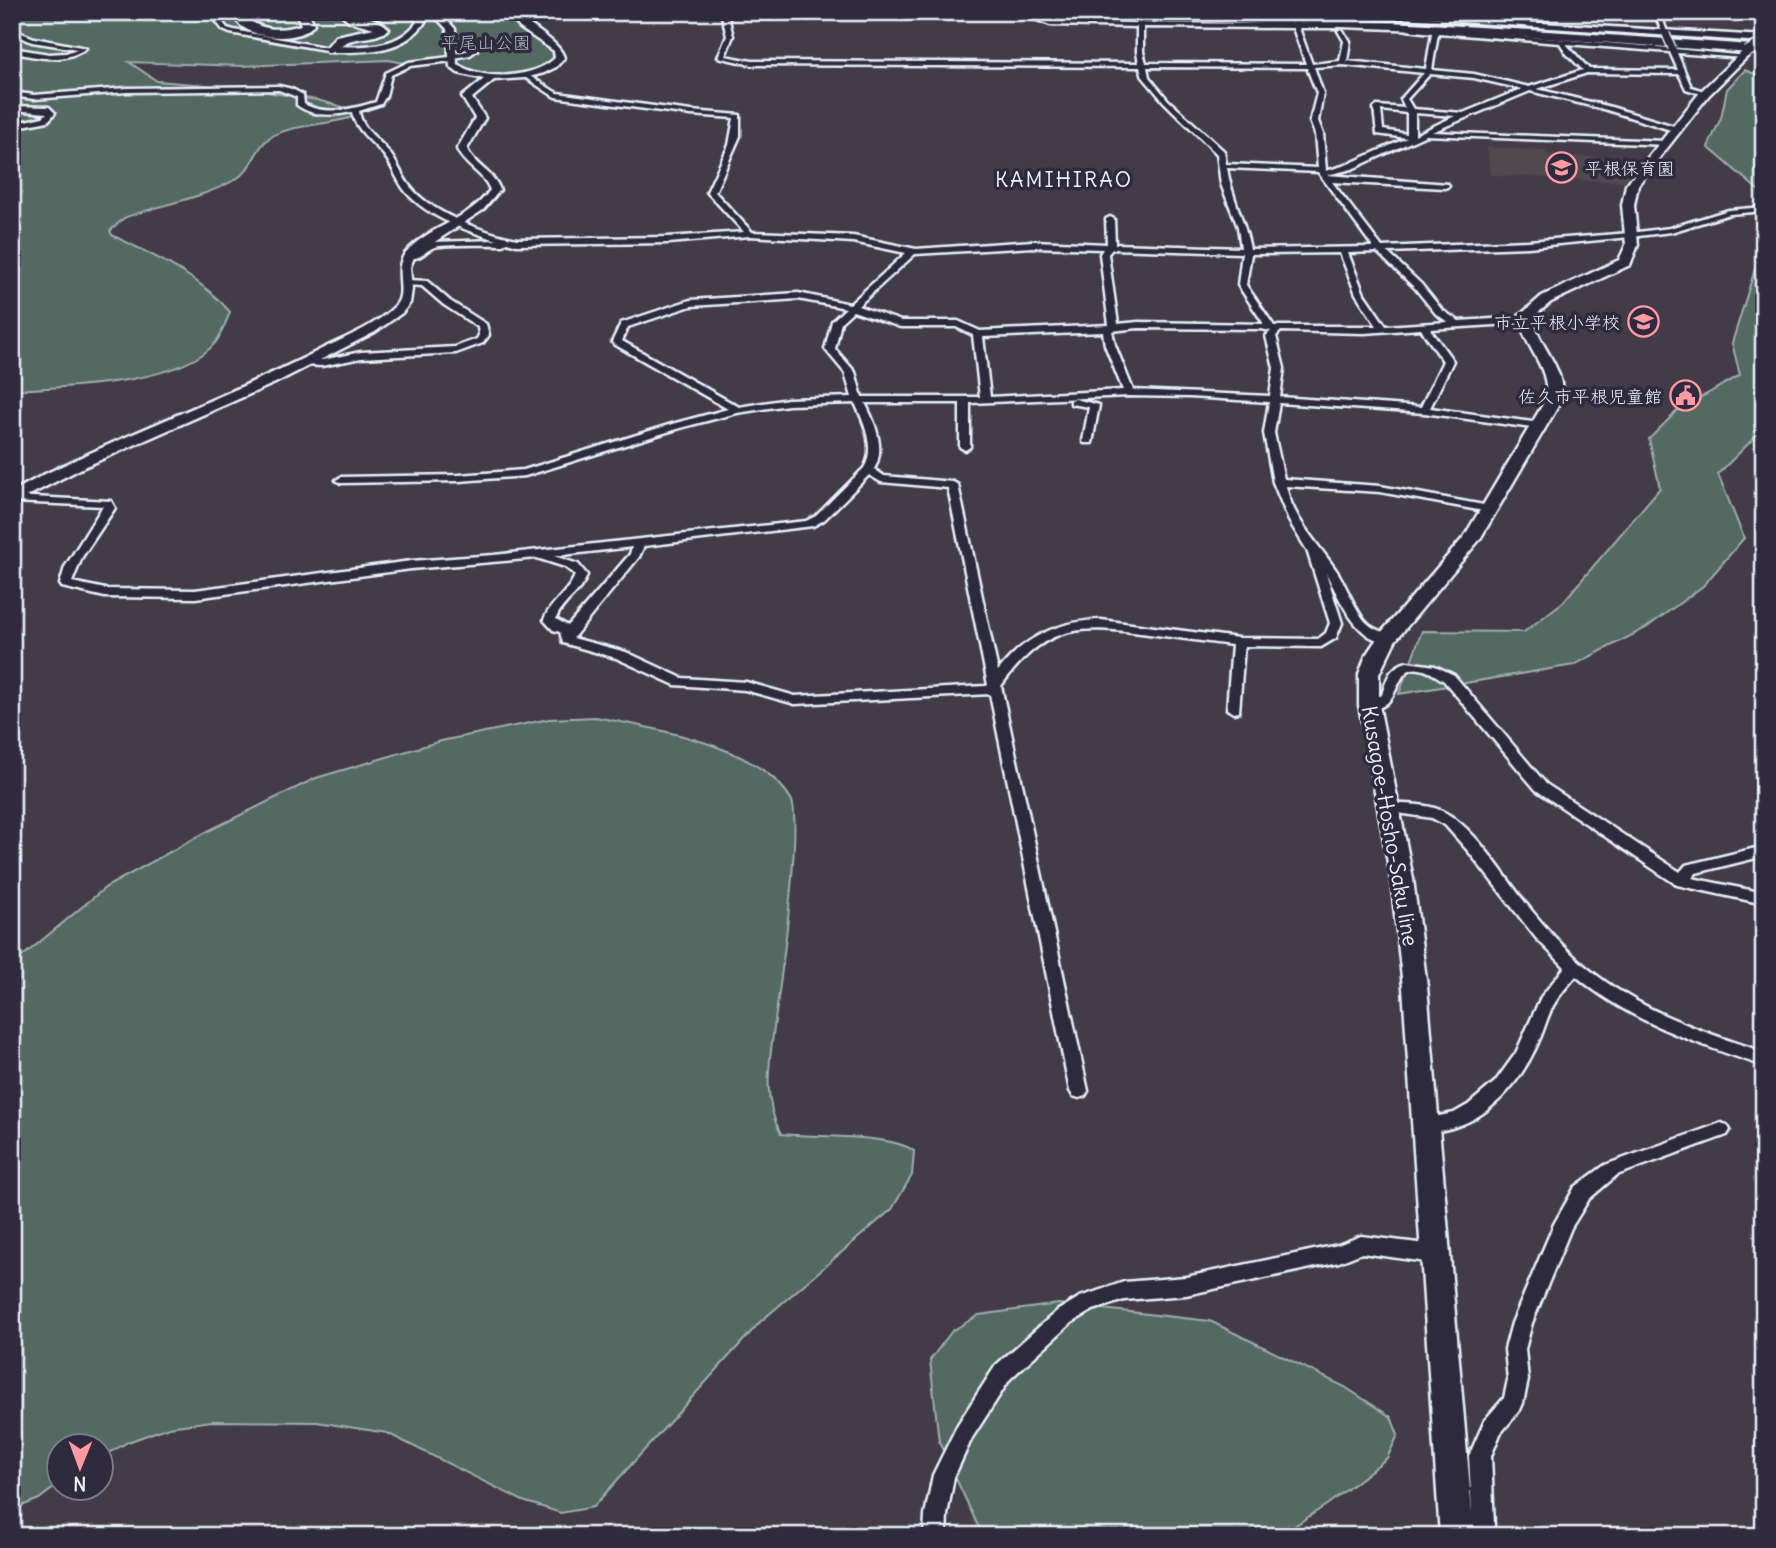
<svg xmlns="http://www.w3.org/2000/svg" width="1776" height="1548" font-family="Delius,'Klee One',sans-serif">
<rect width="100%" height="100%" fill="#433c48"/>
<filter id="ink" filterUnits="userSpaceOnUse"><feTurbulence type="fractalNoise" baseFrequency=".0143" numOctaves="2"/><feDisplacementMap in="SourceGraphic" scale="14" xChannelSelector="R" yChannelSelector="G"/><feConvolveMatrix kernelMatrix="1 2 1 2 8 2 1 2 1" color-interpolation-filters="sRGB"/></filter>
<g filter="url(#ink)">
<path fill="#514850" d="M1487,147l58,4 2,3 93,7 -14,21 -136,-7z"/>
<g fill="#546964" stroke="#9eadae" stroke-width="2">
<path d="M12,12h493l6,10 41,29 1,8c-26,22 -63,17 -93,8l-4,-10 -53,6 -14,-3 -147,6 -113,-4 28,19 84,7 76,12 33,9 4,4 -1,4c-25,8 -56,7 -79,18 -18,9 -20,33 -38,44 -31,19 -78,26 -112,39l-14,13 2,4c42,21 87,40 118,77 -4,10 -8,21 -14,30 -34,43 -153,45 -204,48z"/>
<path d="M1745,70l19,8v52l-5,21 5,3v41l-56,-48 13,-29 6,-29z"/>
<path d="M1764,240v188l-46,46 26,64 -41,48 -57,42 -72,37 -175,29 23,-63 102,1 39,-30 97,-114 -11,-49 28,-28 63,-36 -8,-32z"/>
<path d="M596,717c58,12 162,27 195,82 12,21 -11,188 -16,221 -5,40 -14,77 6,114 33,4 110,-1 133,17l-2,24 -20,34 -132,113 -167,185 -32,6 -38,-12 -136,-68 -70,-11 -105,-1 -43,6 -41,15 -26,15v-11h-42l-1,38 -20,15 -27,11v-545l94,-78 102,-56 108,-53 125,-37 108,-22z"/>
<path d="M1058,1304l152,17 135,66 46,30 7,18 -11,23 -59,46 -49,32h-291l-10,-10 -39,-84 -9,-82 22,-29 27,-16z"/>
</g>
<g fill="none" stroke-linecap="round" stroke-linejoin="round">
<defs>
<g id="minor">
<path d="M162,12h7l-7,5h-4z"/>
<path d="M209,12h6l12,16 7,2 100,19 -3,2 -101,-18 -7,-3z"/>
<path d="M721,12h6l6,24 -8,20 27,5 387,2 -2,-11v-25l-87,-2 -26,-10 2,-3 25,9 86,2v-4l3,-2 3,2v4l148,1 3,-3 3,3 41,1 -2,3h-37l13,36 28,-3 4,-20 -6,-10 3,-2 9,12 -3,20 79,8 6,-36 -25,-3 2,-3 260,21 3,-2 3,3 71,7 -3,2 -66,-5 14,34 16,5 -2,3 -19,-6 -7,-15 -92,-1 -50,16 74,18 66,20 -3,4 -67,-21 -77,-19 -98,41 233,9 4,2 -1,2 -242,-10 -74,34 -25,6 121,9 1,2 -4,2 -113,-6 50,65 146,-6 102,-8 40,-5 59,-18 35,-3v4l-34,3 -59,18 -41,5 -102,10 -141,5 34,32 21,26 17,11 67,-4 5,3 -5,3 -96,6 23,32 -23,47 110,15 5,3 -5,3 -116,-16 -145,-10 -5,30 10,46 96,7 109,20 6,3 -6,3 -109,-20 -94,-6c7,34 32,57 50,84 10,14 20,43 31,53 5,6 17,9 24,12l2,3 -2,3c-33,5 -52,-44 -65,-68l16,50 -6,15 -15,9 -77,-1 -5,66 -5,1 -7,-4 5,-64c-31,-4 -61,-8 -91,-12 -67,-9 -98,-6 -140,53l87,405 -3,5 -6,2 -6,-2 -3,-5 -80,-397 -195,10 -50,-14 -70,-5 -59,-27 -53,-15 -3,-11 -7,-2 -9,-10c6,-18 25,-27 31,-45l-10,-8 -28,-9 -126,11 -216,29 -90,-1 -43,-10 -2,-3 5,-17 38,-61 -91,-4v-6l99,5 4,7 -33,49 -10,25 33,7 90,1 216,-29 83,-6 312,-34 10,-5 48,-48c12,-19 0,-46 -9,-65l-67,2 -51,8 -57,15 -155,48 -66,5 -118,2 -5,-3 5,-3 118,-2 65,-5 148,-46 56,-15 -114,-65 -2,-2 9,-19 69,-23 108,-7 52,11 56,-51 -53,-11 -103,-6 -82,7 -151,2 -10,-3 -4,3c-14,0 -57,-1 -68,2 -14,5 -11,13 -30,11v-4l11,-1 17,-11 64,-2c-30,-9 -70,-23 -91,-48 -9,-11 -13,-25 -22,-37 -12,-14 -28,-24 -32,-43 -19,4 -39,5 -55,-7v-8l-18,-7 -152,2 -93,7 -22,-3v-4l22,3 93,-7 152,-2 13,3 11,6 1,9c22,12 49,5 72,-2l10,-29 23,-11 41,-5v-2l20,-5 -19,-3v-2h19l7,5 -7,5 -16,3 -2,3 -42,5 -19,9 -5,21 -5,8 -22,7c2,17 17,26 28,39 11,12 15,29 27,41 22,24 71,42 103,48l151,-2 76,-5 -37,-40 22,-47 5,-27 -43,-3 -136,-18 -32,-21 2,-3 32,20 134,18 49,4v21l-25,56 37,40 101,4 63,13 117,-8 74,3 -1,-25 4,-2 4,2 1,25 126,4 -3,-21 -17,-43 -4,-30 -53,-52 -21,-25 -3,-10 -388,-2 -34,-8 9,-21zM1143,27l150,1 13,36 -160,-1 -3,-11zM1438,33l122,10 6,10 17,17 -54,17 -55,-13 -42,-4zM1566,44l104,8 8,18 -89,-1zM1343,65l81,8 -23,26 4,9 -28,-2 -3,2 3,26 30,4 -61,27 -20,6 -3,-37 -5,-13 5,-28 -9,-26zM1147,67l160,1 10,25 -7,28 5,13 3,34 -92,-4 -2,-13 -56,-51 -19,-23zM1430,74l44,4 48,11 -59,24 -50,-4 -6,-10zM1381,110l26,3v21l-24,-4zM1415,113l40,3 -40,19zM1227,168l91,4 55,75 -123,2c-5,-28 -19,-53 -23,-81zM1033,247l70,2 -3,5 9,71 -129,6 -22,-10h-57l-43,-15 57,-52zM1112,249l130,4 -4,32 26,39 -126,-2 -20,2 -10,-70zM1377,252l38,36 21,26 12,8 -62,4 -22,-32 -16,-41zM1340,253l16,41 21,32h-103l-28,-41 5,-31zM798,299l48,9 -14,13 -7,28 20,24 7,24 -64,2 -49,8 -117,-66 6,-14 63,-21zM853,311l47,16h56l17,8 7,62h-118l-7,-25 -20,-23 6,-27zM1138,328l123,1 10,2 -5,5 8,32 -4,28 -137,-6 -18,-45 -3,-14zM1421,329l22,32 -22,46 -141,-10 4,-29 -8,-32 5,-5 83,2zM1103,332l2,13 18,45 -133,7 -7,-60zM1129,396l61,1 79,5 -5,31 9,49 16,39 18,29 23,73 -4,10 -8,6 -80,-1 -137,-18c-43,1 -77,17 -103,51l-40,-186 -5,-3 -69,-6 -10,-7c12,-20 1,-47 -9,-66h95v44l5,3 5,-3v-44zM869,475l12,7 67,6 40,197 -2,1 -191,10 -49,-14 -64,-4 -56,-26 -53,-14 66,-81 5,-11 169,-20 11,-6zM632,547l-2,7 -62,72 -12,-7c6,-18 25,-25 31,-44l-9,-11 -24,-8z"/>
<path d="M1443,12h6l-6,8h-4z"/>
<path d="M1654,12h6l8,23 -5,-1z"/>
<path d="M12,29l22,9 52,10c-21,16 -50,10 -74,4v-4l37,6 17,-1 11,-4 -45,-7 -20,-9z"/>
<path d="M12,106l37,1 6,6 -7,8 -36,7v-4l31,-7 4,-4 -35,-3z"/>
<path d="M407,280l20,1 23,20 36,23 3,11 -6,8 -27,10 -95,5 -39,8 -20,-1 -2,-2 5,-3h17l39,-8 94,-5 22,-8 2,-4 -1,-8 -34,-22 -22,-19 -18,-1 -1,-2z"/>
<path d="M1075,399l24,6 -7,38h-8l-1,-2 6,-34 -18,-3v-4z"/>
<path d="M1407,662l28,4 19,9 92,109 134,88 6,-7 78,-19v10l-68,17 -4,5 72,15v11l-87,-19 -141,-95 -92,-109c-60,-42 -32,36 -80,27l-2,-3 20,-10c5,-16 7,-28 25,-33z"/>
<path d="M1389,803c16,2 38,0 53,8 32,15 60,62 82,90 21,27 44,52 71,73 49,38 110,59 169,78v14c-66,-22 -134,-44 -188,-90 -8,9 -17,19 -23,30 -5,9 -8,20 -12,30 -16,39 -44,77 -86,91 -11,3 -24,7 -36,3l-3,-5 3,-5 35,-7 14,-8 27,-23 21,-29 25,-56 24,-30 -29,-29 -67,-86 -24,-27 -13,-7 -48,-7 -2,-3z"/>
<path d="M1721,1123l6,2 3,5 -3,5 -110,40 -28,24 -18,29 -39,95 -7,26 3,31 -5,23 -3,7 -20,24 -9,22 3,70 -3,8 -16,2 -27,-6 -3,-8 3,-8 8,-3 16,2 -3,-57 16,-36 19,-22 4,-18 -3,-31 7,-26 42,-99 21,-37 30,-22z"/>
<path d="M1361,1236l73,9 7,3 3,6 -3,6 -7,3 -72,-10 -23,9 -153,33 -62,5 -31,10 -22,13 -61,56 -38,59 -18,39 -7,38 -1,21h-22l1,-21 8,-40 25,-51 38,-59 61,-54 23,-14 44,-15 62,-5 152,-32z"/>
</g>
<g id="tertiary">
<path d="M401,12l19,2 5,8c-21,31 -59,30 -94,30l-4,-3 4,-3c30,1 67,3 86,-24l-3,-4z"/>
<path d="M431,12h9l15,17 2,35c24,17 77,15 98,-6l-1,-7 -34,-23 -13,-16h9c12,15 44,29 48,46l-8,9 -12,6 -19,5 -31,2 -22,18 13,20 -18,31c7,17 27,23 33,41l-17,20 -68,45 -5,12 2,22 -2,14 -8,10 -27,19 -100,51 -193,85 -70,36v-12l33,-18c89,-43 182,-78 271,-122 25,-13 57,-24 78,-45 16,-15 -5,-39 15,-58 24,-24 61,-30 81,-59 -6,-17 -26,-24 -33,-41l18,-31 -13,-21 22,-18 -26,-6 -8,-6 -3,-38z"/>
<path d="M968,12h66l-20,5z"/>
<path d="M1308,12h49l407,24v6z"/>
</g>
<path id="secondary" d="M1744,50l8,2 -43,43 -71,90 -4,20 4,40 -8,20 -79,37 -18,15c5,31 34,50 28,84l-81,138 -85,102 -16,33v31l34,174 14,108 47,549h-34l-37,-549 -12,-108 -32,-174v-31l7,-19 14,-21 84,-97 81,-136c8,-33 -22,-53 -26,-85l23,-20 77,-36 7,-15 -4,-40 4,-20 75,-94z"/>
<g id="motorway">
<path d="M231,12h12c12,20 38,19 58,13l-5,-13h12l6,12c-13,18 -51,15 -68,5 -7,-4 -11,-10 -15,-17z"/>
<path d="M339,12c15,0 40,6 50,17 -16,14 -41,3 -54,23h-8l-2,-3 11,-13 38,-8 -25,-7z"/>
<path d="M1045,12c240,0 479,17 719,34v8l-317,-23 -396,-15z"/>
</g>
</defs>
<use href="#minor" stroke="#e8f1f8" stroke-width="5"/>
<use href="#tertiary" stroke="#e8f1f8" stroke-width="5"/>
<use href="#secondary" stroke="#e8f1f8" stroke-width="5"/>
<use href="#motorway" stroke="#e8f1f8" stroke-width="5"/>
<use href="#minor" fill="#2f2a3d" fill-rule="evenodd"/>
<use href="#tertiary" fill="#2f2a3d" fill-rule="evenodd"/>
<use href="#secondary" fill="#2f2a3d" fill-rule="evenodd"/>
<use href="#motorway" fill="#2f2a3d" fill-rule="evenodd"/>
<defs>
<path id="minor-bridge" d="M1666,34l6,14"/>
<path id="secondary-bridge" d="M1747,52l16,-9"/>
</defs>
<use href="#minor-bridge" stroke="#e8f1f8" stroke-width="10" stroke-linecap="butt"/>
<use href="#secondary-bridge" stroke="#e8f1f8" stroke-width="12" stroke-linecap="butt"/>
<use href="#minor-bridge" stroke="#2f2a3d" stroke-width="7"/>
<use href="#secondary-bridge" stroke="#2f2a3d" stroke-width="10"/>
</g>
</g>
<defs>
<symbol id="school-ring" viewBox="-11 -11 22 22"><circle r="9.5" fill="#2f2a3d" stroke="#ff9aa2" stroke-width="1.5"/><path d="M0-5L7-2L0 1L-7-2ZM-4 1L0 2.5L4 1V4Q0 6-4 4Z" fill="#ff9aa2"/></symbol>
<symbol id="civic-ring" viewBox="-11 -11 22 22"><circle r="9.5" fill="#2f2a3d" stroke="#ff9aa2" stroke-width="1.5"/><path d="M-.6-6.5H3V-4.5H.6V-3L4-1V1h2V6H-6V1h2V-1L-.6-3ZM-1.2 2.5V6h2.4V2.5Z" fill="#ff9aa2"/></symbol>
</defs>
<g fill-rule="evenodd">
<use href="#school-ring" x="1544" y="150" width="35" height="35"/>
<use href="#school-ring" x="1626" y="304" width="35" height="35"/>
<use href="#civic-ring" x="1668" y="378" width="35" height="35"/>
</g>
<g text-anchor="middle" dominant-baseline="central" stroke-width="7" stroke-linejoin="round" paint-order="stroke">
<g font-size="18" fill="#adbbbd" stroke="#2f2a3d">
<text x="486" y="42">平尾山公園</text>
</g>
<g font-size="18" fill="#e8f1f8" stroke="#2f2a3d" text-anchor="end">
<text x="1585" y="168" text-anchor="start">平根保育園</text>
<text x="1620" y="322">市立平根小学校</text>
<text x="1662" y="396">佐久市平根児童館</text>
</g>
<g font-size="21" letter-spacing="2" fill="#e8f1f8" stroke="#2f2a3d">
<text x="1064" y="179">KAMIHIRAO</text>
</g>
<g font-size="21" fill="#e8f1f8" stroke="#2f2a3d">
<text transform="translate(1390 826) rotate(80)">Kusagoe-Hosho-Saku line</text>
</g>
</g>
<rect width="1776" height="1548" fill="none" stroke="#2f2a3d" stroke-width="42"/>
<rect x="21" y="21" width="1734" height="1506" fill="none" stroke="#e8f1f8" stroke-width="2.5" filter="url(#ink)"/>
<g transform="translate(80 1467) rotate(181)"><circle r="33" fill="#2f2a3d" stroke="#797a88" stroke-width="2"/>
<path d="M0-5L12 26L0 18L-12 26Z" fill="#ff9aa2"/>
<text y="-10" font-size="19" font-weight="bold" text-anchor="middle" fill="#e8f1f8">N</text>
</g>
</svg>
